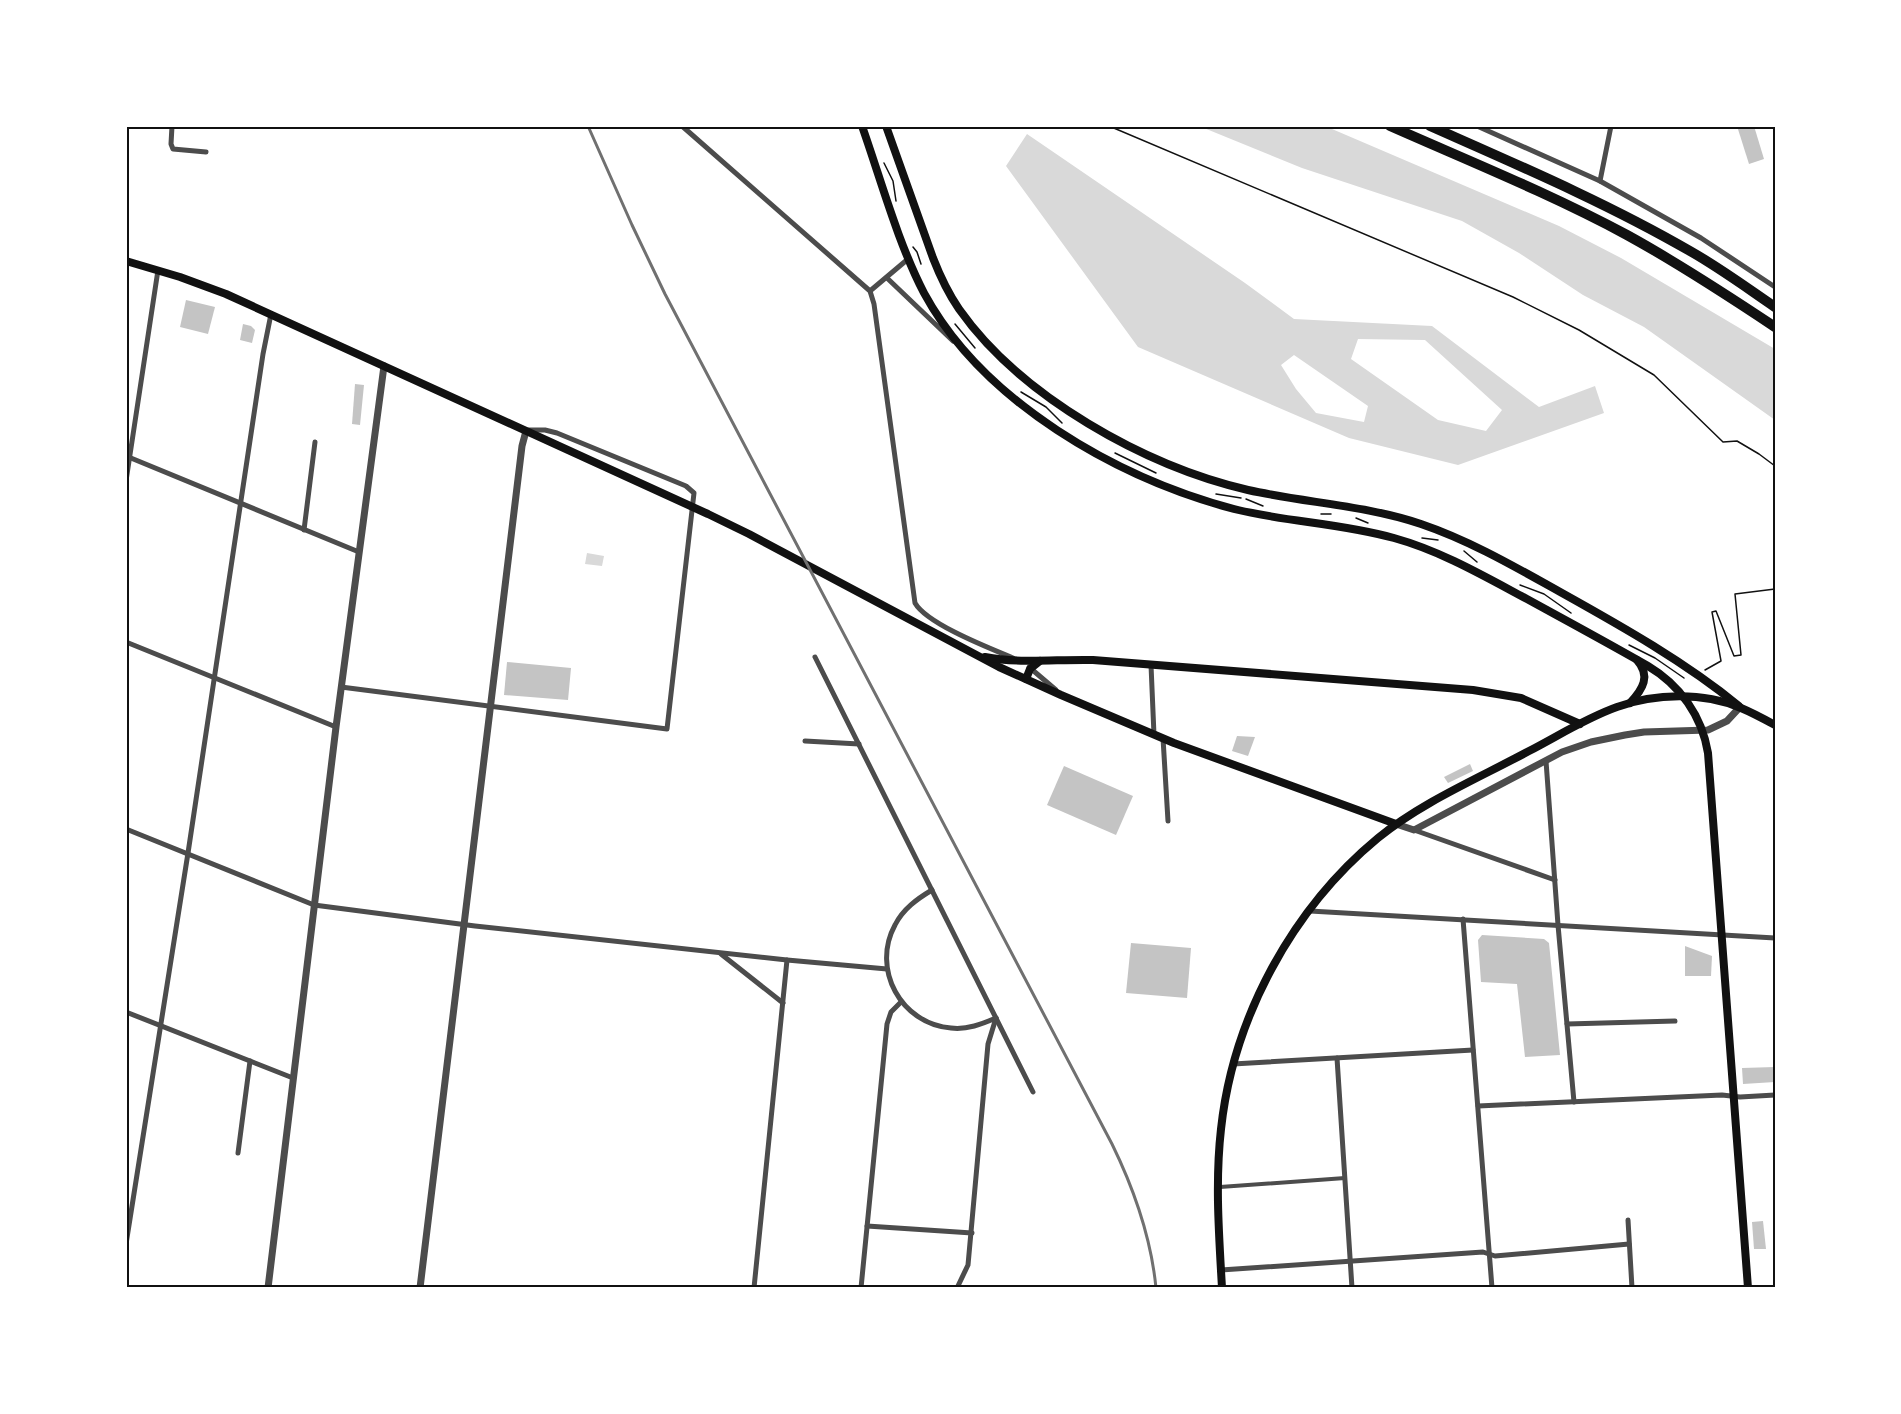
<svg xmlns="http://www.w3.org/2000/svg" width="1901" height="1414" font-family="'DejaVu Sans',sans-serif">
<rect width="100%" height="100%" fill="#fff"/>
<g fill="#d9d9d9" fill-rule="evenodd">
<path d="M1199,126h126l234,100 62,32 154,91v71l-131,-93 -61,-32 -64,-42 -57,-32 -160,-53z"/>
<path d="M1027,134l218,149 49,36 138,7 107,81 56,-21 9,27 -146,52 -109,-27 -211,-91 -132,-181zM1358,339l67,1 77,70 -16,21 -48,-11 -87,-61zM1294,355l74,51 -4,16 -48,-9 -20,-24 -15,-24z"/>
<path d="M587,553l17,3 -2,10 -17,-2z"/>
</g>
<g fill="#c4c4c4">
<path d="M1737,126h17l10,33 -15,5z"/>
<path d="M186,300l29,7 -7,27 -28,-7z"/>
<path d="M243,324l8,2 4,4 -3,13 -12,-3z"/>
<path d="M355,384l9,1 -4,40 -8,-1z"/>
<path d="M507,662l64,6 -3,32 -64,-5z"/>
<path d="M1237,736l18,1 -7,19 -16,-5z"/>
<path d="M1470,764l3,7 -25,12 -4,-6z"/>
<path d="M1064,766l69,30 -17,39 -69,-30z"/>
<path d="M1482,935l62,4 5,4 11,112 -35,2 -8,-73 -36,-2 -3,-42z"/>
<path d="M1131,943l60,5 -4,50 -61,-5z"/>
<path d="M1685,946l27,10 -1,20h-26z"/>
<path d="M1775,1067v15l-32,2 -1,-16z"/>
<path d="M1763,1221l3,28h-12l-2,-27z"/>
</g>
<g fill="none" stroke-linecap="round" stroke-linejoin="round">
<g stroke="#111" stroke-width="1.5">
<path d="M1109,126l404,171 66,33 75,45 69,67 14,-1 22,13 16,12"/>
<path d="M884,163l9,18 3,20"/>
<path d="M913,247l4,5 4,12"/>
<path d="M955,324l20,24"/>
<path d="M1021,392l25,15 16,16"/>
<path d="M1115,453l41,20"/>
<path d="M1216,494l25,4"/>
<path d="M1246,499l17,7"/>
<path d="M1321,514h10"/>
<path d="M1356,518l12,5"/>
<path d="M1422,538l16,2"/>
<path d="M1464,551l13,11"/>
<path d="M1520,585l24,9 27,19"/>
<path d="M1629,645l26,13 29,20"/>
<path d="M1705,670l16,-9 -9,-49 4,-1 18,45 7,-1 -6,-61 40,-5"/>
</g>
<path stroke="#4c4c4c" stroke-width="4" d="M1220,1187l125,-9"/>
<g stroke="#4c4c4c" stroke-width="5">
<path d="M172,126l-1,18 2,5 33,3"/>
<path d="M682,126l188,165 4,13 41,299c12,21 74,45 98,55"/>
<path d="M1477,126l123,55 101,57 74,49"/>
<path d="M1600,181l11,-55"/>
<path d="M887,278l66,63"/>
<path d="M870,291l38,-32"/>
<path d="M126,456l233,96"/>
<path d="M126,481l32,-211"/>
<path d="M304,530l11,-88"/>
<path d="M126,642l210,85"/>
<path d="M815,657l218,435"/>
<path d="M1151,665l3,70"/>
<path d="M1029,667l27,23"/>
<path d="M341,687l326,42 27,-236 -8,-7 -129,-53 -12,-3h-16"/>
<path d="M1163,738l5,83"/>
<path d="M805,741l54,3"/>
<path d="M1546,761l12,164 16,177"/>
<path d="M126,829l188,76 161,21 312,34 100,9"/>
<path d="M1414,830l141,50"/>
<path d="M932,890c-15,9 -29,19 -37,35 -24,44 6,99 56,103 16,2 31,-4 45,-10"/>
<path d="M1310,911l465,27"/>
<path d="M1463,919l29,369"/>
<path d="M721,954l62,49"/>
<path d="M126,1012l167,66"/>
<path d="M1567,1024l108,-3"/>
<path d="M1337,1058l15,230"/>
<path d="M1233,1064l240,-14"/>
<path d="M1478,1106l244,-11 18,2 35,-2"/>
<path d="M238,1153l12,-92"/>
<path d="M1628,1220l4,68"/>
<path d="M867,1226l105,7"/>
<path d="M126,1244l62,-391 75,-499 8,-40"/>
<path d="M1221,1270l262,-18 12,4 134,-12"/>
<path d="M754,1288l33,-328"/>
<path d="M861,1288l26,-264 4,-12 10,-10"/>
<path d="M957,1288l11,-23 20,-221 8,-26"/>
</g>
<g stroke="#4c4c4c" stroke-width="7">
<path d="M1396,824l18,6 148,-78 29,-10 34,-7 19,-3 64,-2 19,-9 13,-14"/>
<path d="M268,1288l68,-561 48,-361"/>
<path d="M420,1288l102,-842 4,-15"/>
</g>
<g stroke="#111" stroke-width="8">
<path d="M862,126c19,54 36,117 62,167 59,109 193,185 310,216 52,13 107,14 160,29 47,13 90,38 133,61 40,22 81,44 121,67 32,19 54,50 60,87l40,535"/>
<path d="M886,126l47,132c7,18 15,35 26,51 62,88 186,157 289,181 58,13 117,15 173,34 50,17 96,44 141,69 61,34 123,69 177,113"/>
</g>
<g stroke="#111" stroke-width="8">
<path d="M126,261l54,16 46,17 482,220 41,20 250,133 62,28 113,48 222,81"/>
<path d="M985,657c36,7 72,2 108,3l380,30 48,8 59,26"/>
<path d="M1026,679l4,-10 10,-8"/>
<path d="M1630,703c13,-14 21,-27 7,-43"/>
<path d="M1222,1288c-3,-53 -7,-106 -1,-159 12,-111 71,-220 157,-291 44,-36 101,-60 151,-87 29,-15 57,-33 88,-44 38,-14 87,-15 124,1 12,5 23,11 34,17"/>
</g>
<g stroke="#111" stroke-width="10">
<path d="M1390,126c79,35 161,68 237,109 51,28 100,60 148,92"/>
<path d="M1430,126c88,39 177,77 260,125 30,17 57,37 85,56"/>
</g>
<path stroke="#707070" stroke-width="3" d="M588,126l44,99 33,69 447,850c22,45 39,93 44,144"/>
</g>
<rect width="1901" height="1414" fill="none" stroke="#ffffff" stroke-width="255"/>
<rect x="128" y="128" width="1646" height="1158" fill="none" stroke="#111" stroke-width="2"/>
</svg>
